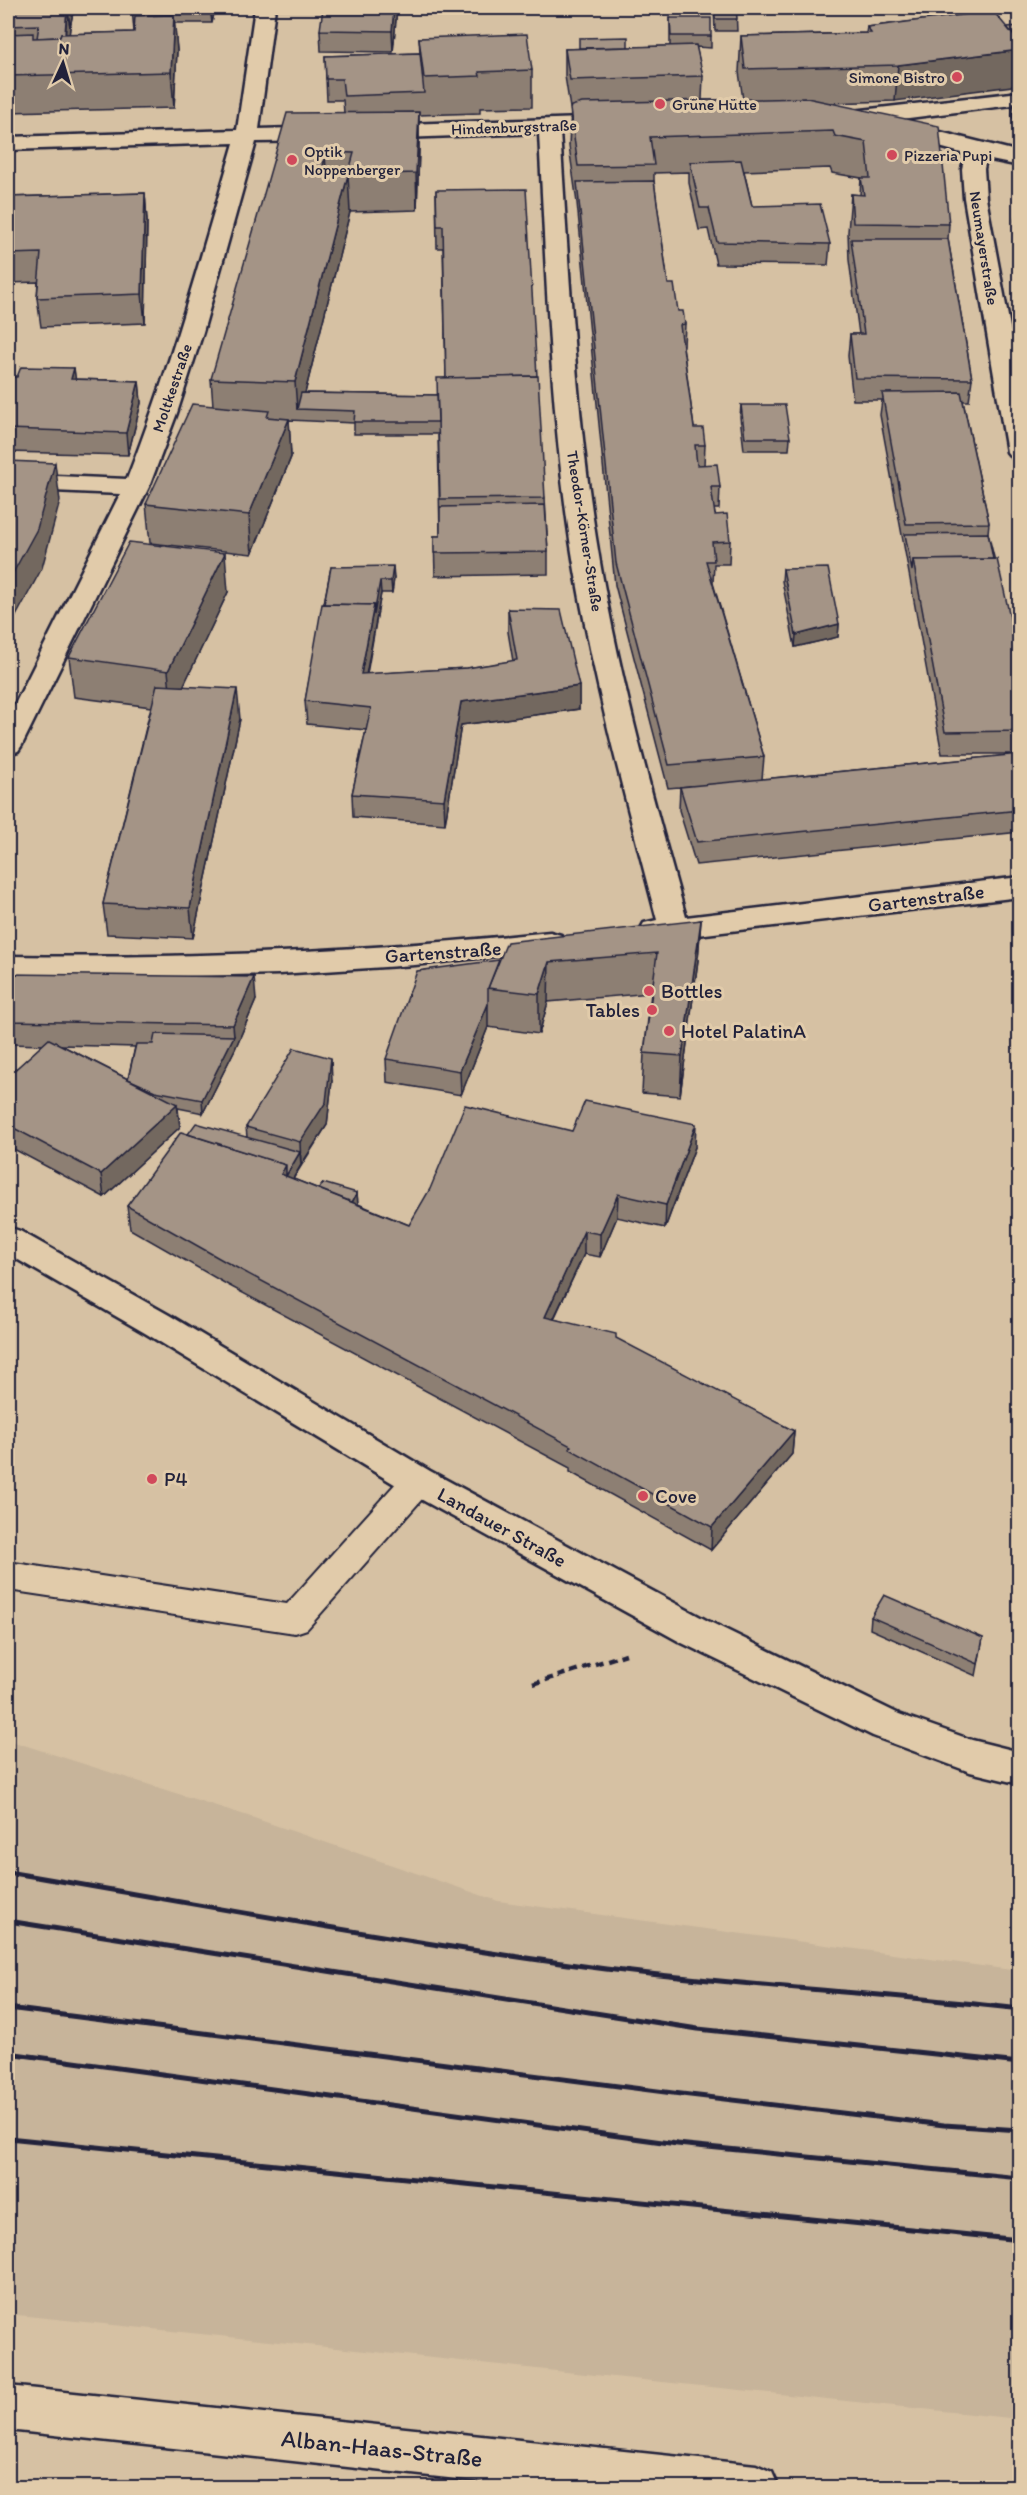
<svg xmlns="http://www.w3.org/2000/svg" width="1027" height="2495" font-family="Itim,sans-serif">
<rect width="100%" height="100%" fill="#d6c1a3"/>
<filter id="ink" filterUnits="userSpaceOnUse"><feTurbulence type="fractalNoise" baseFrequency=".0167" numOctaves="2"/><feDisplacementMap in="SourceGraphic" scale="12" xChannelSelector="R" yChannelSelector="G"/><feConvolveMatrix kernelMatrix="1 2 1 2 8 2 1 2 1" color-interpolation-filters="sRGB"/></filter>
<g filter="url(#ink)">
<path fill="#c7b49a" d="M8,1740l240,76 250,85 521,70v448l-1011,-105z"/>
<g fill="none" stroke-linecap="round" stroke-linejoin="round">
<defs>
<path id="service" d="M418,1468l12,4 5,9 -5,9 -123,139 -12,4 -287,-43v-28l279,42 119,-132z"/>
<g id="minor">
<path d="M255,8h20l-16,121 65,-2 8,2 3,5 -3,5 -8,2 -68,1 -53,190 -26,81 -28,74 -127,258 -4,6 -10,3v-36l112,-224 -112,-5v-15l119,5c43,-110 74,-223 107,-336l-226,7v-13l229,-7z"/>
<path d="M938,8h20l9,39 -3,4 -7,2 -7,-2 -3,-4z"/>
<path d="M1020,92v12l-151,19h-34l-3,-5 3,-5z"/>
<path d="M614,117l8,2 3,5 -3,5 -62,3c9,136 15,272 36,406 20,128 55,254 90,379l334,-40v20l-365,43 -11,-3 -4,-7 4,-7 13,-3c-33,-126 -67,-251 -87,-380 -20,-135 -24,-271 -31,-407l-164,6 -8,-2 -3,-5 3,-5 8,-2z"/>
<path d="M896,121l124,31v14l-34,-7 -2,10 2,29 34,183v78l-9,-2 -4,-5 -43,-254 -2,-29 3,-15 -77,-21 -3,-5 3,-5z"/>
<path d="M550,932l11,3 4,7 -4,7 -146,16 -136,9 -136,3 -135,-1v-20c181,3 362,-5 542,-24z"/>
<path d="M8,2386l748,79 16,7 7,16h-239l-532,-58z"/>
</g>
<path id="primary" d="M8,1227l12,4 149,84 261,156 278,150 191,93 73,26 48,12v32l-50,-12 -97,-36 -191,-93 -276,-152 -261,-158 -137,-79z"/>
</defs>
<use href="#service" stroke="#22223b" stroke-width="4"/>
<use href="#minor" stroke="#22223b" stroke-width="5"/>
<use href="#primary" stroke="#22223b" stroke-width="5"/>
<path stroke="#22223b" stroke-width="4.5" stroke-dasharray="8 5" stroke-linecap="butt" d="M533,1684l93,-30"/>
<use href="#service" fill="#e1cbaa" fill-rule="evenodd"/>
<use href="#minor" fill="#e1cbaa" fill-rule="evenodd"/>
<use href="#primary" fill="#e1cbaa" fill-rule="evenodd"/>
<g stroke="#22223b" stroke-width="5">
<path d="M8,1872c199,34 398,71 598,97 138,17 276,24 414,40"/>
<path d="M8,1921l690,108 322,34"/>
<path d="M8,2008l665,85 271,32 76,5"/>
<path d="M8,2053l669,91 343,34"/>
<path d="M8,2138l1012,102"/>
</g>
</g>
<g fill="#8d7f73" stroke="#22223b" stroke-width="1.5" fill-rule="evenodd">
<path d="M8,8h66l-4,19 -1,7 65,-2 -2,-24h83l-3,15h-38l3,27 -3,58 -166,4z"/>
<path d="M397,8l-4,44 -72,-1 -1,-21z"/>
<path d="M534,8h23v1l-23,1z"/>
<path d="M714,8h22l1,23h-22z"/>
<path d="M852,8h71l-1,3h-70z"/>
<path d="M993,11l-98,90 -66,2 120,121 -1,15 24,140 -3,22h-6l26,122 -1,10 32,129v92h-78l-62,-339 2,-15h-29l-5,-44 2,-22h9l-10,-74 -1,-28 3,-38 9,1 1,-17 -29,-5 -2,-5 -86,3 8,35 78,38 -2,21 -112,-1 -8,-35 -9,1 -10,-47v-11l-35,1v8l14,103 10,27 7,13 -1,22h-1l11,82 11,17 -1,20 16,22 -1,22h-5l1,6 15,26 -1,23h-15l-1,19 51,174 -2,22 258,-25v78l-324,33 -17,-55 1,-23 11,-1 -23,2 -53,-203 -38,-382 -8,-57 2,-38h-1l-5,-32v-27l105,-3v-28l41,18v12l-15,-1 7,29 -1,24h41l-4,-28 2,-36 125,-3 1,-6z"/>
<path d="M419,38l113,32v37l-52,1v5l-61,2v33l-2,62 -67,2 -45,181 132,2 9,-17 -3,-130h-6l-1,-58 109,308 3,54v22l-113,2 -1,-40h6l-2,-102h-84v-11l-65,-3 2,37 -39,97 -102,-11 -4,-39 67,-98 -2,-27 133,-266 -1,-13h-16l-2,-44 95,-3z"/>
<path d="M1020,103v26h-2l-6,-13 1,-12z"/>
<path d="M1020,184v65l-5,-28z"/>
<path d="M145,193l2,28 -2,102 -104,4 -4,-29 1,-16 -30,1v-86z"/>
<path d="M74,368l1,11 64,2 2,22 -13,52 -120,-3v-75h9z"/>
<path d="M741,405l49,33 -1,12h-45l-4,-33z"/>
<path d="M331,567l63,11 -2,15h-11l-14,81 100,-6 46,-7 -5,-29v-23l71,77v23l-118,16 -16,99 -92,-7 -1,-23 14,-64 -59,-6 -2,-23z"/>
<path d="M783,569l56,55 -1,13 -43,10 -13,-66z"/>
<path d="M228,592l-45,94 57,33 -47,219 -86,-4 -4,-30 48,-197 -77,-10 -5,-40z"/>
<path d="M701,920l-3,40 -18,136 -38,-3 2,-40 7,-60 -103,9 -9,32 -51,-7 -27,68 -74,-13 -1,-23 113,-99z"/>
<path d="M8,974l248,26 -21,49 -32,64 -25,-5 2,19 -76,70 -96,-51v-70l35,-31 -35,-1zM61,1045l74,2 -7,32z"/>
<path d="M332,1081l-5,44 -34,54 26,10 38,4 1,11 51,21 163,-94 123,16 -30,81 -48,-11 -17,40 -16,-3 -30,65 62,20 178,92 -2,23 -81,96 -141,-78v-4l-342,-183 -98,-56 -3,-23 61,-72 59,3 -1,-10z"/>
<path d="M1020,1470v28h-4z"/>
<path d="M871,1617l112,21 -7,38 -106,-47z"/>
</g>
<g fill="#73685e" stroke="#22223b" stroke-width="1.5">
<path d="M67,8l3,19 -3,37 -2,-20z"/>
<path d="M68,8h6l-4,19z"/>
<path d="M210,8h5l-3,15z"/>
<path d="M394,8h3l-4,44 -1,-21z"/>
<path d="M174,15l3,35 -3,58 -3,-36z"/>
<path d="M1020,50v35l-125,16 3,-36z"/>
<path d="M419,112v36l-2,62 -1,-37z"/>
<path d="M325,152l2,37 -5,-15z"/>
<path d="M348,175l2,37 -49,197h-4l-2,-27z"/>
<path d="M145,193l2,28 -2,102 -3,-29z"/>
<path d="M74,368l3,22 -6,-11z"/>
<path d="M139,381l2,22 -13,52 -2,-22z"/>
<path d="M289,419l2,38 -39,97 -3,-39z"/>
<path d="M55,463l5,38 -18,67 -34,63v-49z"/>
<path d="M225,553l3,39 -56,118 -4,-39z"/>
<path d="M393,566l1,12 -2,15 -1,-12z"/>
<path d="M380,581l1,12 -19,104 -1,-23 13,-69z"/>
<path d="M839,624l-1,13 -43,10 1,-12z"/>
<path d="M579,686v23l-118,16 -16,99 -1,-24 17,-98z"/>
<path d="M237,689l3,30 -47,219 -3,-30z"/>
<path d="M701,920l-3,40 -18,136 2,-40z"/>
<path d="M549,962l-1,40 -9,32v-40z"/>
<path d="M254,977l2,23 -21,49 -32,64 -1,-13 32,-64 -1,-11z"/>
<path d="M488,1004v23l-27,68 -1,-24z"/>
<path d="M331,1058l1,23 -5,44 -26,40 -1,-23z"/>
<path d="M177,1104l3,23 -76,70 -3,-23z"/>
<path d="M696,1124l-1,23 -30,81 1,-23z"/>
<path d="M300,1152l1,13 -14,24 -1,-13z"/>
<path d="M286,1165l1,24 -6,-15z"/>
<path d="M357,1193l1,13 -10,5z"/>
<path d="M618,1194l-1,23 -17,40v-23z"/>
<path d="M584,1231v23l-40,85 1,-22z"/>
<path d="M794,1431l-2,23 -81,96 1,-23z"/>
</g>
<g fill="#a49486" stroke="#22223b" stroke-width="1.5" fill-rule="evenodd">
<path d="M8,8h59l-2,26h-4l-1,3 -23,1 2,-13 -31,1z"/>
<path d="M323,8h71l-2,23 -72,-1z"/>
<path d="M715,8h21l1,11h-22z"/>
<path d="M993,11l27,32v7l-122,15 -153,4 -4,-33 130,-3 -4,-6z"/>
<path d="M174,15l-3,57 -163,4v-42l25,-1v5l27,-1 1,-3 73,-2 1,-16z"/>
<path d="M670,18h41v18h-40z"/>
<path d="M1020,26v17l-13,-16z"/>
<path d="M527,34l5,36 -53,2 1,4 -56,2 -5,-40z"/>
<path d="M628,37v10l-49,1v-10z"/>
<path d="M696,45l7,31 -133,4 -5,-31z"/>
<path d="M420,53l4,40 -80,3 -2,-17h-16l-1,-23z"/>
<path d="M807,98l132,28 10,98 -96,-1 -2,-29 13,1 -3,-17h9l-4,-36 -31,-6 -2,-5 -183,6 4,28 -76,1 -8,-57 1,-3 11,-3z"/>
<path d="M1020,103v14l-7,-13z"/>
<path d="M419,112l-3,61 -68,2 -53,207 -84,-3 76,-266zM325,152l29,1 -6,22 -26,-1z"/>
<path d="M741,160l11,46 68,-2 10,40 -113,-2 -8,-34h-9l-10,-46z"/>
<path d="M654,181l14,103h6l4,27h5l2,13 -5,1 14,103h9l2,17h-10l2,20 20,-1 3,23h-9l4,28 12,-1 3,27 -18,1 2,19h-8l58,196 -95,8 -53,-202 -39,-381z"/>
<path d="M526,189l11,187 -91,2 -3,-152h-6l-1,-36z"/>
<path d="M145,193l-3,101 -105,4 4,-45 -33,1v-57z"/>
<path d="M851,239h97l24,140 -117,-1 -5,-44h14z"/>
<path d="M21,367l53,1 -3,11 68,2 -13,52 -118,-4v-52h9z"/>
<path d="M538,376l7,122 -105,1 -3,-121z"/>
<path d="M961,392l28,131 -83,1 -24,-131z"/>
<path d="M301,393l136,2 1,27h-84l1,-11 -58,-2z"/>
<path d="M192,404l77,7 -2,6 22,2 -40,96 -103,-11z"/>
<path d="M741,405h44l5,33h-45z"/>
<path d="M8,461l47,2 -18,66 -29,53z"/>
<path d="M545,505l3,47 -114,1v-17h6v-29z"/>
<path d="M988,533l5,26 -80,1 -1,11 -7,-37z"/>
<path d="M129,542l96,11 -57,118 -99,-14z"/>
<path d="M997,559l23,103v69l-75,1 -32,-172z"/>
<path d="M393,566l-2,15h-11l-6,34v-10l-50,-1 7,-37z"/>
<path d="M828,568l11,56 -43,11 -13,-66z"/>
<path d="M322,604l52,1 -13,69 106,-6 50,-8 -9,-51 53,1 18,76 -118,16 -17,98 -92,-6 19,-86 -66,-7z"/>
<path d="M157,685l80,4 -47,219 -87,-4z"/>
<path d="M1020,754v56l-323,32 -17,-55z"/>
<path d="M701,920l-19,136 -38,-3 13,-100 -108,9 -10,32 -51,-6 19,-46z"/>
<path d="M499,960l-11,28v16l-28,67 -74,-12 31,-88z"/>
<path d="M8,974l246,3 -21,48 -225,-4z"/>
<path d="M155,1034l79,2 -32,64 -47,-9 -27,-12 8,-35h17z"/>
<path d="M49,1039l128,65 -76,70 -93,-49v-49z"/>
<path d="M294,1048l37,10 -5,44 -26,40 -54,-15z"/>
<path d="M585,1101l111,23 -30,81 -48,-11 -18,40 -16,-3 -39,86 71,17v4l178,93 -82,96 -142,-78 1,-3 -345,-184 -99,-56 54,-74 105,33 -5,9 128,51 21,-36 35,-84 107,26z"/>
<path d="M196,1123l104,29 -14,24v-11l-98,-31z"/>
<path d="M323,1183l34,10 -5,9 -33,-13z"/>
<path d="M884,1595l99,43 -5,26 -107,-47z"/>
</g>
</g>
<g fill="#d1495b" stroke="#e1cbaa" stroke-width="2">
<circle cx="957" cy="77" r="6"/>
<circle cx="660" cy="104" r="6"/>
<circle cx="892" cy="155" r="6"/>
<circle cx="292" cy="160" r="6"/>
<circle cx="649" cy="991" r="6"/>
<circle cx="652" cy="1010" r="6"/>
<circle cx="669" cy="1031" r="6"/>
<circle cx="152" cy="1479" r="6"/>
<circle cx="643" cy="1496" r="6"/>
</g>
<g text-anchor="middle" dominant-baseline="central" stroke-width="6" stroke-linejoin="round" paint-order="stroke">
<g font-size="16" fill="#22223b" stroke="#e1cbaa" text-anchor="start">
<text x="945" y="77" text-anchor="end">Simone Bistro</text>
<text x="672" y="104">Grüne Hütte</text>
<text x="304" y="151">Optik<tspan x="304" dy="18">Noppenberger</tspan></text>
<text x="904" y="155">Pizzeria Pupi</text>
</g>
<g font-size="16" fill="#22223b" stroke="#e1cbaa">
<text transform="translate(514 127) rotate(-2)">Hindenburgstraße</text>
<text transform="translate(984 248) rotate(81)">Neumayerstraße</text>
<text transform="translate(172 388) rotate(-71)">Moltkestraße</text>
<text transform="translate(585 531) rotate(81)">Theodor-Körner-Straße</text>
</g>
<g font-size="20" fill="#22223b" stroke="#e1cbaa">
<text transform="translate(926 898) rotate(-7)">Gartenstraße</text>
<text transform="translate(443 952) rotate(-4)">Gartenstraße</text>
<text transform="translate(502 1527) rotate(29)">Landauer Straße</text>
</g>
<g font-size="20" fill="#22223b" stroke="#e1cbaa" text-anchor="start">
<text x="661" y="991">Bottles</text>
<text x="640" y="1010" text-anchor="end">Tables</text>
<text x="681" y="1031">Hotel PalatinA</text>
<text x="164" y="1479">P4</text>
<text x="655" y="1496">Cove</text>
</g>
<g font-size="24" fill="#22223b" stroke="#e1cbaa">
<text transform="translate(382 2448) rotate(6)">Alban-Haas-Straße</text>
</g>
</g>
<rect width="1027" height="2495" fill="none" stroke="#e1cbaa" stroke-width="30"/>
<rect x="15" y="15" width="997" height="2465" fill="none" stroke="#22223b" stroke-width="2" filter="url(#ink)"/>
<g transform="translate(63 63) rotate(4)" stroke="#e1cbaa" stroke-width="4.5" paint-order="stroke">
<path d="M0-4.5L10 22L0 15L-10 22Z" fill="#22223b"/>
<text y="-9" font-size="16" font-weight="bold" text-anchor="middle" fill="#22223b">N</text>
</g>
</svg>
